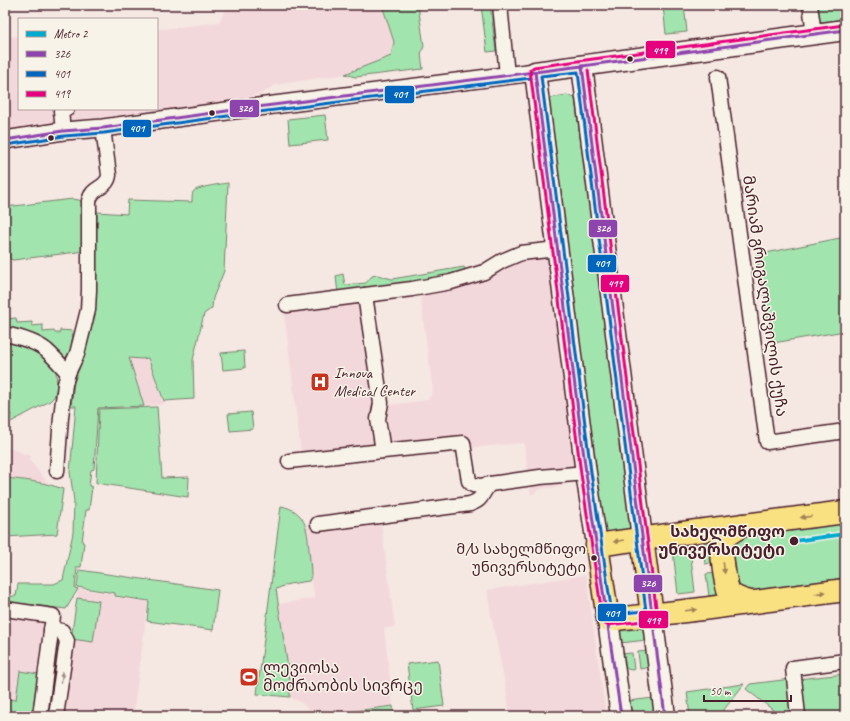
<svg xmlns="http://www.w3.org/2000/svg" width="850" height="721" font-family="Caveat,'Noto Sans Georgian',sans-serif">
<rect width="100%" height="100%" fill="#f5e7e2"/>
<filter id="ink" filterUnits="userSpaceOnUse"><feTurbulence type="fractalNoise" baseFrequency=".025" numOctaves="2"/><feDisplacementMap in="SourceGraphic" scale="8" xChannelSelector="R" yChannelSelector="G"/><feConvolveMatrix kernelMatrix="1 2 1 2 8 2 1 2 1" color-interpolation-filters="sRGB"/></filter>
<g filter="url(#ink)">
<g fill="#f3d8db">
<path d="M228,5h154l12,37 -3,15 -46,17 -70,11 -12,8 -23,7 -152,19 -83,13v-95l14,-1v73h138v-79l62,-8z"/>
<path d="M546,256l5,6 24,206 -13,6 1,12 -23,3 -9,6 -7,-52 -68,6 -155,4 -17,-142 74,-9 16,105 54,-7 5,-9 -13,-97 100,-35z"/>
<path d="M128,357l14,2 6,-1 16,46 -20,2z"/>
<path d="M5,409l6,5 -6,29z"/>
<path d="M5,446l26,10 -2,4 20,24 -16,-3 -28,-3z"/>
<path d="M380,516l15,111 -11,1 9,78 -46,6v4h-32l-13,-13 -12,-6v-16l-12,-77 37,-6 -4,-20 -3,-45 -2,-8z"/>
<path d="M586,575l20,141h-97l1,-2 -5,-30 -14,-69 -4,-25z"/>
<path d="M78,589l36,5v3l34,5 -15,114h-64l1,-6 -9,3z"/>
<path d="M5,603h11l8,1 -2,13 24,4 -12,95h-2l6,-42 -22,26 -11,-1z"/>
</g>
<g fill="#a2e4ae" stroke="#76826c">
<path d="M382,5h36l6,41 -3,8 2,15 -68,8 -10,-3 46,-18 3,-14z"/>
<path d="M481,5h9l6,46 -9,1z"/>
<path d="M663,5h21l3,27 -21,2z"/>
<path d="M818,5h27v14l-25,3z"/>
<path d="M567,95l8,3 56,425 -1,4 -1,3 -20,3 -5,-4 -57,-427 7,-5z"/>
<path d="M325,115l3,25 -38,4 -2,-25z"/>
<path d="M228,183l-4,88 -11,27 -1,10 -8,6 -11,46 1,39 -30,2 -16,-43 -6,1 -13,-1 15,48 -46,2 -4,61 -3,1 -2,16 3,1 -3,23h-3l-4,32 2,1 -3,24h-4l-2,21 3,1 -12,20 -49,-6 -1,1 -11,-1v-7h11l2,-12h36l9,-4 10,-47 1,-32 -4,-29 6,-66h-5l3,-23 8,-23 10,-49 3,-26 2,-73 30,2 1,-14 64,2c0,-2 0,-7 1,-10 3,-5 29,-8 35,-9z"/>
<path d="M73,199l6,1 5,4 1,47 -72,9 -3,-1 -5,-39v-13z"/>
<path d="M845,237v94l-72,12 -17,-88z"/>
<path d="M464,267l2,3 -11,6 -117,18 -2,-18 7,-2 2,11 21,-2 6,-7 5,-1 15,4z"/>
<path d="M16,318l1,5 15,-1v4l11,-1v7l11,-1 1,2h5v-3l13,1 -2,18 -6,10 -13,-13 -47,-18v-9z"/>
<path d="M5,341l11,1 15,7 15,9 10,12 1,17 -3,10 -4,4 -41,22 2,-9 -6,-5z"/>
<path d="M244,351l1,17 -22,2 -2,-17z"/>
<path d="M157,407l5,71 27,-1 -1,20 -92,-14 3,-74z"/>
<path d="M251,412l2,17 -23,2 -2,-17z"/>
<path d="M5,478c20,2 39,4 58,11l-6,45 -52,3z"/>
<path d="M281,506c25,5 26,22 28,44 1,9 2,19 2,28l-2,3 -20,3 -13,5 14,92v16l-33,-3z"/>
<path d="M845,523v55l-104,14 -8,-4v-50z"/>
<path d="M715,540l3,22 -13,2 -3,-22z"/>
<path d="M690,549l5,43 -17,2 -5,-43z"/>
<path d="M79,570l139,20 -5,40 -66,-9 2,-20 -34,-5v-3l-38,-6z"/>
<path d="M719,573l3,22 -13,1 -3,-22z"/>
<path d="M77,598l22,3 -6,41 -22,-3z"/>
<path d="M638,626c8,3 7,6 9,14l-27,3c-2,-17 3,-15 18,-17z"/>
<path d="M648,651l2,16 -10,2 -2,-17z"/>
<path d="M632,653l2,17c-12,0 -11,-7 -13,-16z"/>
<path d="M438,660l6,46 -31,4 -6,-46z"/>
<path d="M20,671l18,3 -6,42h-27v-17l11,1z"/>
<path d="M845,674v42h-43l-5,-37z"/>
<path d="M791,679l4,37h-26l4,-6 -27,-21 4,-5z"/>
<path d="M744,684l-25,32h-29l-3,-24z"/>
<path d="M654,698l3,18h-27l-2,-15z"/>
<path d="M393,706l1,10h-47v-4z"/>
</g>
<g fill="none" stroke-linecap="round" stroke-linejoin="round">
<defs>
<g id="minor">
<path d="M500,5l7,70"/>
<path d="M810,5l4,28"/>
<path d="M718,77l49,365 78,-11"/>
<path d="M63,131l-2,-20 6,-2"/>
<path d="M365,295l16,108 -3,16 5,32 80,-8 6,38 4,4 7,1 10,-2"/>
<path d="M287,305l125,-16 39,-7 33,-10 18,-11 19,-8 36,-4"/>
<path d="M5,334c14,3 30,7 41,16 8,7 15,15 22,23"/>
<path d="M289,461l94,-10"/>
<path d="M57,471l4,-54 4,-33 3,-11 9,-19 11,-44 1,-20v-89c3,-13 12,-11 18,-20 1,-1 2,-5 2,-6l-6,-47"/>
<path d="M318,524l152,-20c15,-5 10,-11 20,-20l50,-7 46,-4"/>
<path d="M5,609l48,7 -13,100"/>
<path d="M51,629l11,2 5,10 -11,75"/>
<path d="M798,716l-5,-48 52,-7"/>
</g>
<path id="tertiary" d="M5,140l58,-9 40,-3 131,-18 301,-38"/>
<g id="secondary">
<path d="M582,66l60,472"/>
<path d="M597,545l-11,-72 -51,-401 310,-42"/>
<path d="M652,615l13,101"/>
<path d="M608,620l13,96"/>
</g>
<g id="primary">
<path d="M845,512l-148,19 -100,14 11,75 94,-11 143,-19"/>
<path d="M743,525c-6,4 -17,9 -20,15 -3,7 2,48 7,53 5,5 13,7 20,9"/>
<path d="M642,538l10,77"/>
</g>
</defs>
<use href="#minor" stroke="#4a1f2b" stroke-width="17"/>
<use href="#tertiary" stroke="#4a1f2b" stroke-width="20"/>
<use href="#secondary" stroke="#4a1f2b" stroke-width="23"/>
<use href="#primary" stroke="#4a1f2b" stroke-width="25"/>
<use href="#minor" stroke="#f7f3e8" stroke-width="14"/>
<use href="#tertiary" stroke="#f7f3e8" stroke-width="17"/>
<use href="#secondary" stroke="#f7f3e8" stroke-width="20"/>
<use href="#primary" stroke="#f9e181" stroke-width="22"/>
<defs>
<g id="bus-1">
<path d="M582,66l83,650"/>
<path d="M535,72l51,401 35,243"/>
<path d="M5,140l58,-9 40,-3 131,-18 348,-44 263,-36"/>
</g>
<g id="bus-2">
<path d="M578,72l68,539 -34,3 -21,-142 -50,-396z"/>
<path d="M6,145l58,-9 40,-3 131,-18 296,-37"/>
</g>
<path id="bus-3" d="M588,70l69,545 -1,3 -3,2 -45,5 -3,-1 -2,-3 -22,-147 -51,-404 4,-3 310,-42"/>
</defs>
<use href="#bus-1" stroke="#f7f3e8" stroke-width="6"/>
<use href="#bus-2" stroke="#f7f3e8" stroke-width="6"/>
<use href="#bus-3" stroke="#f7f3e8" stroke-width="6"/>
<use href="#bus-1" stroke="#8e44ad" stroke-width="3"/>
<use href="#bus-2" stroke="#0065bd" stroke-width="3"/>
<use href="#bus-3" stroke="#e5007d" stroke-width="3"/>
<defs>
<path id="metro-1" d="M794,541l51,-7"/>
</defs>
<use href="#metro-1" stroke="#f7f3e8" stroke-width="7"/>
<use href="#metro-1" stroke="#00a9ce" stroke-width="4"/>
</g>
<defs><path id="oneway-solid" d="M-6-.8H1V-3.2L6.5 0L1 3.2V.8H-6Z"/></defs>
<g fill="#a28056">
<use href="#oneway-solid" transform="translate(806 517) rotate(173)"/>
<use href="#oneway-solid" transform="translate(619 541) rotate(171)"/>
<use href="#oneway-solid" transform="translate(724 568) rotate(83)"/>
<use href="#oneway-solid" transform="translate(820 593) rotate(-7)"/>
<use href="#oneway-solid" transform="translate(691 610) rotate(-7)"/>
</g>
<use fill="#a0898a" href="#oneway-solid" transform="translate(62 677) rotate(-82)"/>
</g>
<defs>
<symbol id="hospital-square" viewBox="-11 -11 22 22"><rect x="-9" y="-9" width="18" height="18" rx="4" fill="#c8321e" stroke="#f7f3e8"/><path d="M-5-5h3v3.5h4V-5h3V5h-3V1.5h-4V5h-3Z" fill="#fff"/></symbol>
<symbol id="stadium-square" viewBox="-11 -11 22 22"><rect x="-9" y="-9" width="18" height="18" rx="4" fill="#c8321e" stroke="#f7f3e8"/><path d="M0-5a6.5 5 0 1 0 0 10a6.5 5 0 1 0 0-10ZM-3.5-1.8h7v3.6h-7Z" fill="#fff"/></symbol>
</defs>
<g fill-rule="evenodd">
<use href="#hospital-square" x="309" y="371" width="22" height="22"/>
<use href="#stadium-square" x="238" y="666" width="22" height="22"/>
</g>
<g fill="#4a1f2b" stroke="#f7f3e8" stroke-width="1.5">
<circle cx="630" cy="59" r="3.5"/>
<circle cx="212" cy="113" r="3.5"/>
<circle cx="51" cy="138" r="3.5"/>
<circle cx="794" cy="541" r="5"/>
<circle cx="594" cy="558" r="3.5"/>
</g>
<g text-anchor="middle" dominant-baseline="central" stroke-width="3" stroke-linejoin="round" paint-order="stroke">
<g font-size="15" fill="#4a1f2b" stroke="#f7f3e8" text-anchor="end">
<text x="586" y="549">მ/ს სახელმწიფო<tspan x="586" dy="18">უნივერსიტეტი</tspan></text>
</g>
<g font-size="16" fill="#4a1f2b" stroke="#f7f3e8">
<text transform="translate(765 296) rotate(82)">მარიამ გრიგალაშვილის ქუჩა</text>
</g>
<g font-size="16" fill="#4a1f2b" stroke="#f7f3e8" text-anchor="start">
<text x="334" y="373">Innova<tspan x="334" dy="18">Medical Center</tspan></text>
<text x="263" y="668">ლევიოსა<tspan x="263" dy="18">მოძრაობის სივრცე</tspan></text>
</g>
<g font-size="16" font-weight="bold" fill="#4a1f2b" stroke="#f7f3e8" text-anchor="end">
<text x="785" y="532">სახელმწიფო<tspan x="785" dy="18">უნივერსიტეტი</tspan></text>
</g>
</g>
<g stroke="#f7f3e8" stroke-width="1.5">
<rect x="645" y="40" width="31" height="19" rx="4" fill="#e5007d"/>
<rect x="384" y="85" width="31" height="19" rx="4" fill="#0065bd"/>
<rect x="229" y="99" width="31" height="19" rx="4" fill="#8e44ad"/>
<rect x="122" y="119" width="30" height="19" rx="4" fill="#0065bd"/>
<rect x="588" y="219" width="30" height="19" rx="4" fill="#8e44ad"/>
<rect x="587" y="254" width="30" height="19" rx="4" fill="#0065bd"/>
<rect x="600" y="274" width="30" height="19" rx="4" fill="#e5007d"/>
<rect x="633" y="574" width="30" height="19" rx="4" fill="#8e44ad"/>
<rect x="597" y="603" width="30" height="19" rx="4" fill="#0065bd"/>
<rect x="638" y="610" width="31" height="19" rx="4" fill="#e5007d"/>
</g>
<g font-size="11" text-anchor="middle" font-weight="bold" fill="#fff">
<text x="660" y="54">419</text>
<text x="400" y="98">401</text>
<text x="245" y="112">326</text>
<text x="137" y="132">401</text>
<text x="603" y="232">326</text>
<text x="602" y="267">401</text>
<text x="615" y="287">419</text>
<text x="648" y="587">326</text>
<text x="612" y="617">401</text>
<text x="653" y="624">419</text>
</g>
<rect width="850" height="721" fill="none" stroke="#f7f3e8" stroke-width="20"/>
<rect x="10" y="10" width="830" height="701" fill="none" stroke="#4a1f2b" stroke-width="1.5" filter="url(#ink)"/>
<rect x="18" y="18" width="140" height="92" fill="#f7f3e8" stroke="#b29e9c"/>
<rect x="26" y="31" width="20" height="6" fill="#00a9ce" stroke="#b29e9c"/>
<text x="54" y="38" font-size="12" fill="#4a1f2b">Metro 2</text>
<rect x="26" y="51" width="20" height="6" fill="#8e44ad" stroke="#b29e9c"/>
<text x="54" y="58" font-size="12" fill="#4a1f2b">326</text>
<rect x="26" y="71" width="20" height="6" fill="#0065bd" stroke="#b29e9c"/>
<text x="54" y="78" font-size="12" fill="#4a1f2b">401</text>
<rect x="26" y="91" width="20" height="6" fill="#e5007d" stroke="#b29e9c"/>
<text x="54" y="98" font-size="12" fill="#4a1f2b">419</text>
<path d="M704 695v6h87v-6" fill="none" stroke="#4a1f2b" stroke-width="2"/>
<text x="710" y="695" font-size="12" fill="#4a1f2b" stroke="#f7f3e8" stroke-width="3" paint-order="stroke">50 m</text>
</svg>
